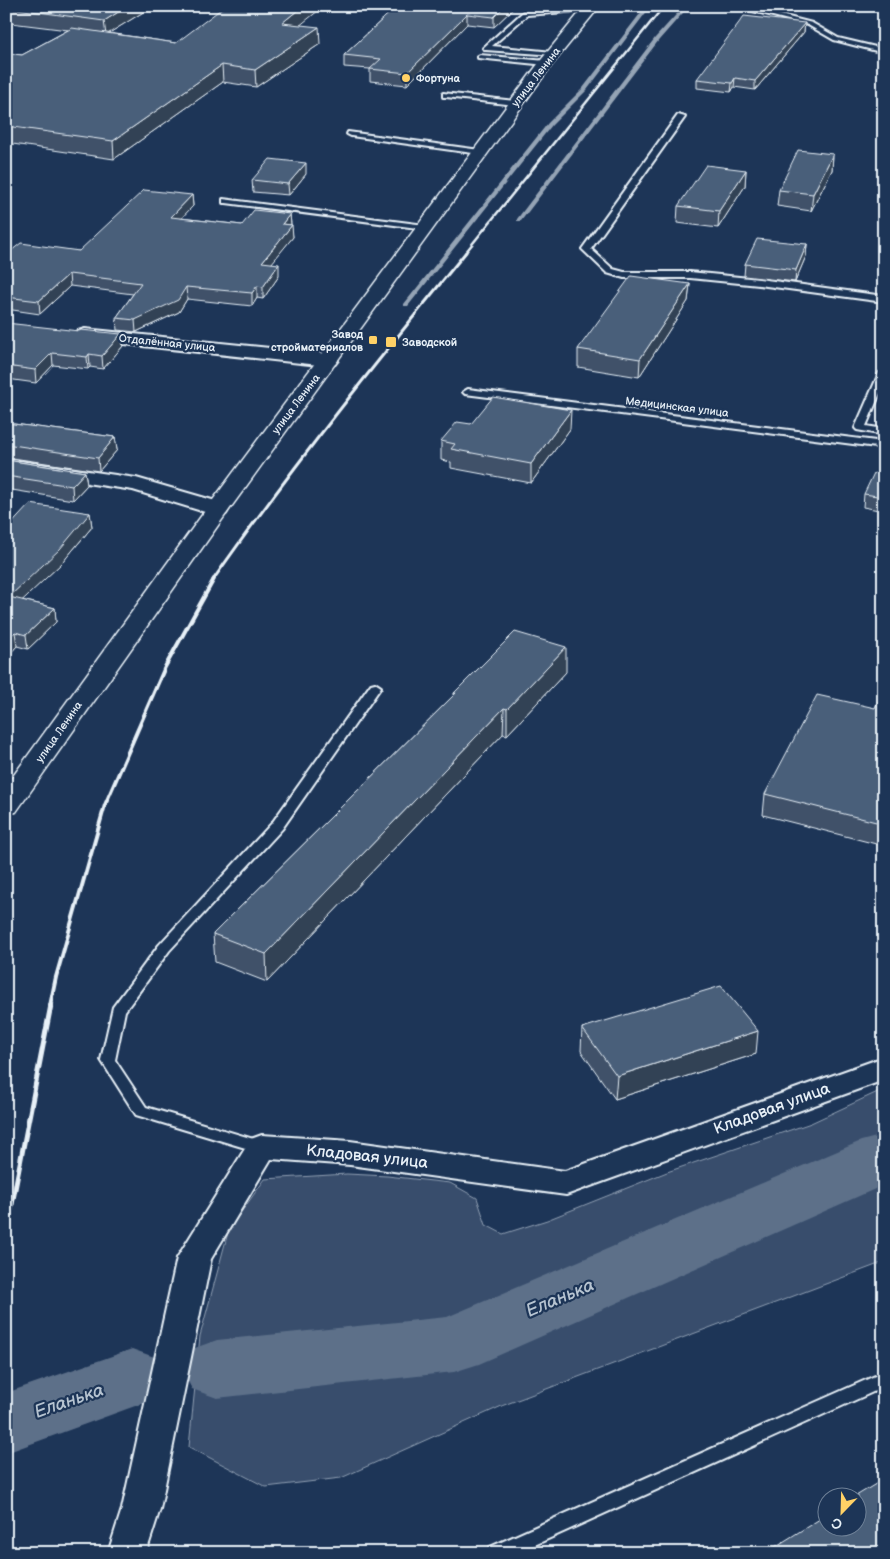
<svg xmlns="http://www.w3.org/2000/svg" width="890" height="1559" font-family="'Balsamiq Sans',sans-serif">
<rect width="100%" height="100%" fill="#1d3557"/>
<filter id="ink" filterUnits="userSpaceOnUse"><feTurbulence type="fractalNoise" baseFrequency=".02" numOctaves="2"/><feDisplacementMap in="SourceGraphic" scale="10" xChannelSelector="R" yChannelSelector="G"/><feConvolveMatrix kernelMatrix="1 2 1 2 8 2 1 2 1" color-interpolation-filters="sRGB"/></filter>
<g filter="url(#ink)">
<path fill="#374d6c" stroke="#909fb2" d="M884,1089v173l-380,143 -163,73 -75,9 -77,-40 11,-111 29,-107 36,-50 82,-5 40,2 63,7 27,15 9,27 17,9 44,-14 120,-48 144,-49z"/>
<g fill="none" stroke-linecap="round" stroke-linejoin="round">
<g fill="#95a4b5" fill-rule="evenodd">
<path d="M646,6h5l-64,84 -35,35 -144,181h-4v-2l144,-181 35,-35z"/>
<path d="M684,6h5l-30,34 -138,181h-4v-2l138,-181z"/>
</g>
<g fill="#5d7089" fill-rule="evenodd">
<path d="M884,1135v50l-405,179 -25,8 -237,26 -25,-9 -11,-20 11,-20 25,-9 230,-23 414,-176z"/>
<path d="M132,1349l25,9 11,20 -11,20 -151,55v-60z"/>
</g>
<defs>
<g id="service">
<path d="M588,6l6,2 -3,2 -64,5 -35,31 61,6 3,2 -1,1 -69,-5 -3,-2 40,-36z"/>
<path d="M745,6l67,17 26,15 46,11v4l-50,-13 -26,-15 -67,-17z"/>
<path d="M480,55l66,6 3,2 -3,2 -68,-7v-2z"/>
<path d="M443,93l72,8 4,2 -4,2 -69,-8h-3z"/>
<path d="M678,115l7,2 -94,132 22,20 11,3h66l69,7 125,17v6l-125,-17 -69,-7h-66l-17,-5 -25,-24z"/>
<path d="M348,132l132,18 4,2 -4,2 -129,-18 -4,-2z"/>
<path d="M223,199l202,26 4,2 -4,2 -199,-26h-3z"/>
<path d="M884,370v14l-18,42 18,3v6l-27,-5 -2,-2 24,-55z"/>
<path d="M468,389l416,53v6l-419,-54 -2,-2z"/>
<path d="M375,683l6,4 -99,142 -113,122 -44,60 -10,49 31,47 121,36 3,4 -3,4 -5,2 -126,-38 -35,-55 12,-53 46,-62 113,-122 99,-139z"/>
<path d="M884,1372v15l-367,166h-29l2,-6z"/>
</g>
<g id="minor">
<path d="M85,329l243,25 7,2 3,4 -3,4 -7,2 -250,-27 -3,-4 3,-4z"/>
<path d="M6,459l130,19 90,26 3,5 -3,5 -8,2 -85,-26 -127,-19z"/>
<path d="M884,1057v23l-318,115 -216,-30 -79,-6 -60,100 -51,250 -14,44h-38l14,-44 55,-251 74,-119 11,-4 88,6 215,30z"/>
</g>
<path id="secondary" d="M585,6h15l-49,60 -325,448 -210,298 -10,2v-28l204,-282 331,-444z"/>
</defs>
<use href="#service" stroke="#e8f1f8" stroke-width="4"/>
<use href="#minor" stroke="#e8f1f8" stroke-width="4"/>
<use href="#secondary" stroke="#e8f1f8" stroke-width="3"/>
<use href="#service" fill="#1d3557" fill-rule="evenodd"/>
<use href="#minor" fill="#1d3557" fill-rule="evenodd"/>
<use href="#secondary" fill="#1d3557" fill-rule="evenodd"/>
<path stroke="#e8f1f8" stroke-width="2.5" d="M465,253l199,-247"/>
<path stroke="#e8f1f8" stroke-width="3" d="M213,580c79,-113 166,-221 253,-328"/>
<path stroke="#e8f1f8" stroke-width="4" d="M50,1006l6,-29 49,-172 60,-138 49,-88"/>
<path stroke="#e8f1f8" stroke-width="5" d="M6,1235l45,-230"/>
</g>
<g fill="#3f5169" stroke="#e8f1f8">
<path d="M397,6h119l-22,21 -27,-3 -60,61 -37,-4v-12l-26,-2v-12z"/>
<path d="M525,6h18l-2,2z"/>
<path d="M9,8l136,3 -36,22 67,10 125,-18 19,19 -64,43 -33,-5 -109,77 -108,-16v-90l16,2 46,-25 -57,-7z"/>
<path d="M805,23l-1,9 -49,58 -21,-3 -3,5 -34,-4v-9z"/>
<path d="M833,154l-1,16 -21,41 -34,-5 2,-16z"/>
<path d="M746,170l-1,16 -27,42 -41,-5 1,-17z"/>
<path d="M306,174l-17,21 -36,-3 -1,-12z"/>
<path d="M192,195l1,11 -12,12 61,7 48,-11 1,11 2,12 -22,26 8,13 -16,23 -6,-1 -5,8 -65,-7 -8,13 -43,20 -19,-2 -1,-12 17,-24 -63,-8 -30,28 -34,-5v-54l73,-4z"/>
<path d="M807,244l-1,12 -11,26 -51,-6 1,-12z"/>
<path d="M690,284l-2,17 -49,76 -61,-10v-18z"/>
<path d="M6,323l117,23 -20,23 -13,-2 -2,2 -35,-4 -17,18 -29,-4 -1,-3z"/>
<path d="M6,423l109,14 2,13 -18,21 -93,-14z"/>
<path d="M471,424l99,5 -39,54 -80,-15v-6l-10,-2v-19z"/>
<path d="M6,460l79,12 2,13 -14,15 -67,-11z"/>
<path d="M884,474v37l-21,-4 1,-13z"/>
<path d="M90,513l2,14 -30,36 -40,37 33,8 1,14 -28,27 -11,-3 -11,12v-128z"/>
<path d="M566,672l-59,63 -4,-1 -236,248 -52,-20 -2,-28 241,-239v-2z"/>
<path d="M884,689v157l-121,-31 2,-21 110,-86z"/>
<path d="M582,1028l174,26 -141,45 -34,-48z"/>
</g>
<g fill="#334255" stroke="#e8f1f8">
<path d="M128,6h16l1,5 -39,24 -2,-14z"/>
<path d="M303,6h21l-41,33 -1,-16z"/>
<path d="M505,6h11l-22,21v-10z"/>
<path d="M467,14v10l-60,61v-12z"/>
<path d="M805,23l-1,9 -49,58v-9z"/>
<path d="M319,27l1,17 -64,43 -1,-17z"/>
<path d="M222,65l1,17 -109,77 -1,-18z"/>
<path d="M735,78l-1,9 -3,5 1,-9z"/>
<path d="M833,154l-1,16 -21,41 2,-17z"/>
<path d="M306,163v11l-17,21 -1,-11z"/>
<path d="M746,170l-1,16 -27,42 1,-17z"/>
<path d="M192,195l1,11 -21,22 -1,-11z"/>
<path d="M290,214l1,11 -9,-1z"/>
<path d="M292,225l1,12 -30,37 -1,-12z"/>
<path d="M807,244l-1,12 -11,26 1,-12z"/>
<path d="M279,264v12l-16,23v-12z"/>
<path d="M69,274l1,12 -30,28 -1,-13z"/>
<path d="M690,284l-2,17 -49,76 1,-18z"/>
<path d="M257,286v12l-5,8v-13z"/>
<path d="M186,287l1,12 -8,13 -43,20 -1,-12z"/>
<path d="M121,334l2,12 -20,23 -1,-13z"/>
<path d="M52,353l1,12 -17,18 -1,-13z"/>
<path d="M89,354l1,13 -2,2 -1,-12z"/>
<path d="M571,410l-1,19 -39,54v-19z"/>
<path d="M115,437l2,13 -18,21 -1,-13z"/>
<path d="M85,472l2,13 -14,15 -1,-14z"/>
<path d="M90,513l2,14 -30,36 -51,48 -2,-14z"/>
<path d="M55,608l1,14 -28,27 -2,-14z"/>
<path d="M15,632l2,14 -11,12v-17z"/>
<path d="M566,647v25l-59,63v-26z"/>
<path d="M504,708l-1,26 -236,248 -1,-28z"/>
<path d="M758,1031l-2,23 -141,45 2,-23z"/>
</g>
<g fill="#495e7a" stroke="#e8f1f8">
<path d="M13,6h115l-24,15 -95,-13z"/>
<path d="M225,6h78l-21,17 37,4 -64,43 -33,-5 -109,76 -107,-15v-73l16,2 50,-27 104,15z"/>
<path d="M397,6h108l-11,11 -27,-3 -60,59 -37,-4 11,-10 -37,-4z"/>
<path d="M744,16l61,7 -50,58 -20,-3 -3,5 -35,-4z"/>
<path d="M798,150l35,4 -20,40 -34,-4z"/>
<path d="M270,159l36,4 -18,21 -36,-4z"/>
<path d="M706,165l40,5 -27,41 -41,-5z"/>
<path d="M144,190l48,5 -21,22 71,8 12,-15 36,4 -8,10 10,1 -30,37 17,2 -16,23 -6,-1 -5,7 -66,-6 -8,13 -43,20 -19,-2 25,-35 -72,-9 -30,27 -33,-4v-42l15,-12 58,8z"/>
<path d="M757,239l50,5 -11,26 -51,-6z"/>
<path d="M631,276l59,8 -50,75 -62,-10z"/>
<path d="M6,323l73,8 2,-1 40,4 -19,22 -13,-2 -2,3 -35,-4 -17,17 -29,-4 2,-3h-2z"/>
<path d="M493,397l78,13 -40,54 -80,-15 4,-5 -14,-3 16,-19 14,2z"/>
<path d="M6,423l109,14 -17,21 -92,-14z"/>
<path d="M6,460l79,12 -13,14 -66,-10z"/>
<path d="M874,473l10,1v23l-20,-3z"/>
<path d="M30,504l60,9 -30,36 -51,48 46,11 -29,27 -11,-3 -9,9v-111z"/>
<path d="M515,632l51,15 -59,62 -3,-1 -238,246 -53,-20 243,-241h-2z"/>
<path d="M884,689v135l-119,-30 52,-99 58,13z"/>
<path d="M721,986l37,45 -141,45 -35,-48z"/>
<path d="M884,1479v74h-119l63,-39v12h30v-30h-2z"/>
</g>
</g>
<g fill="#ffd166" stroke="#1d3557" stroke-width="2">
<circle cx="406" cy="78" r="5"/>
<rect x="368" y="335" width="10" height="10" rx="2.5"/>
<rect x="385" y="336" width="12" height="12" rx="2.5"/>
</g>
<g text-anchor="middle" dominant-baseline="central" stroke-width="4.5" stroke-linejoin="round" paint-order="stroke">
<g font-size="11" fill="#e8f1f8" stroke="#1d3557">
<text transform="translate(536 77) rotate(-52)">улица Ленина</text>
<text transform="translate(167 343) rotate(6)">Отдалённая улица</text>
<text transform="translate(296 404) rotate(-53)">улица Ленина</text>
<text transform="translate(677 407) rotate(7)">Медицинская улица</text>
<text transform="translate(59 732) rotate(-55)">улица Ленина</text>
</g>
<g font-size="11" font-weight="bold" fill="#e8f1f8" stroke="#1d3557" text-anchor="start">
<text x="416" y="78">Фортуна</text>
<text x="363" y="334" text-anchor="end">Завод<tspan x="363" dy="13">стройматериалов</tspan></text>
<text x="402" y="342">Заводской</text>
</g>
<g font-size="16" fill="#e8f1f8" stroke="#1d3557">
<text transform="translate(772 1109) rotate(-20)">Кладовая улица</text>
<text transform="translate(367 1157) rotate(6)">Кладовая улица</text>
</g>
<g font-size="18" font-style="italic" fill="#b7c4d1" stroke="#1d3557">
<text transform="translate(560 1298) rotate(-23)">Еланька</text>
<text transform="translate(69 1401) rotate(-19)">Еланька</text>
</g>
</g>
<rect width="890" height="1559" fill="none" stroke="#1d3557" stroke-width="25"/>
<rect x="12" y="12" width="865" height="1534" fill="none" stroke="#e8f1f8" stroke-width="2" filter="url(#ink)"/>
<g transform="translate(842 1512) rotate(203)"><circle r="24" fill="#1d3557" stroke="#6e8097"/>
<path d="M0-4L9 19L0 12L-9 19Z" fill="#ffd166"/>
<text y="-8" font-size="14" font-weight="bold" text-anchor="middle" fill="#e8f1f8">С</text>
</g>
</svg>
